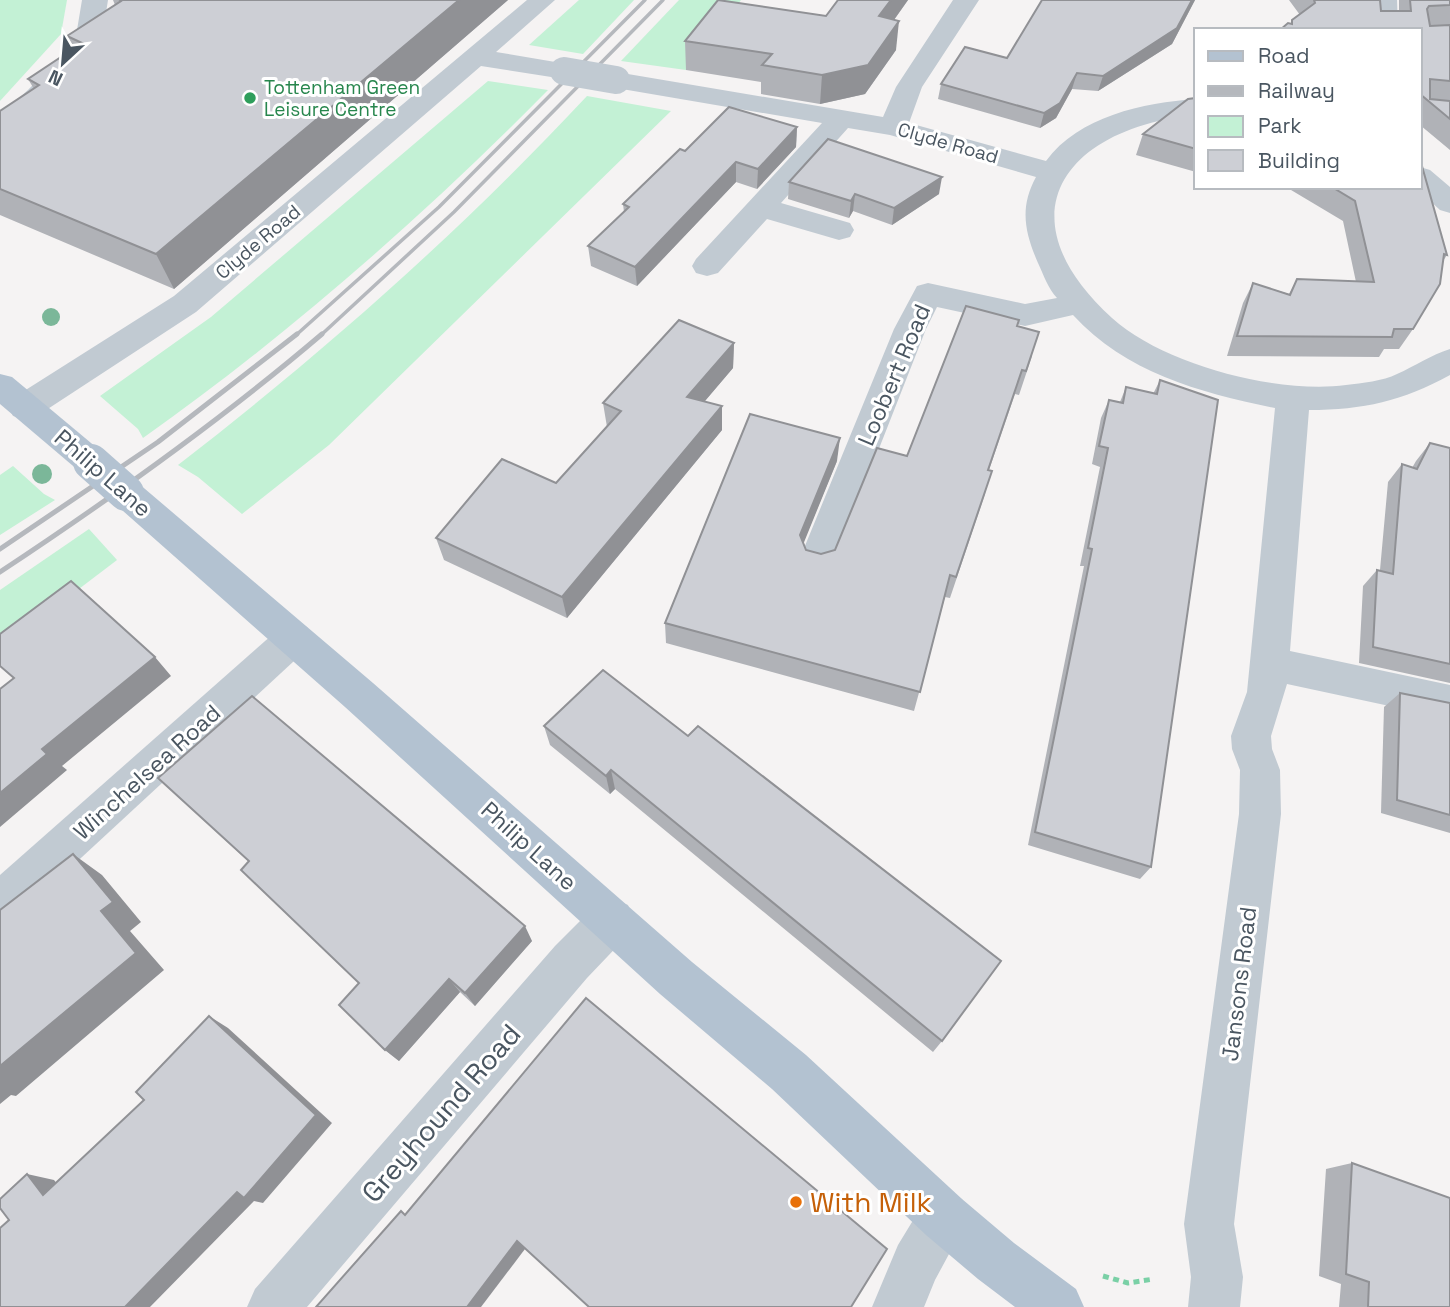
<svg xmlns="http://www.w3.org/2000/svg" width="1450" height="1307" font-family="'Space Grotesk',sans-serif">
<rect width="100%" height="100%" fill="#f5f3f3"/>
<g fill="#c3f1d5">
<path d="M0,0h67l-6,34 -61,67z"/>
<path d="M579,0h55l-51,54 -54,-9z"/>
<path d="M679,0h62l-55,70 -65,-9z"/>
<path d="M488,81l60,9c-123,125 -262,247 -405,348l-5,-9 -38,-33 111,-79z"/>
<path d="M587,96l84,15 -342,334 -87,69 -44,-37 -20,-12c145,-112 284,-235 409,-369z"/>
<path d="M13,466l31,28 11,6 -55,35v-60z"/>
<path d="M89,529l28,31 -117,89v-59z"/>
</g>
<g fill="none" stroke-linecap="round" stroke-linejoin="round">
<path stroke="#7ad0a6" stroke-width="5" stroke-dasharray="6 4.5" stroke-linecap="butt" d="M1103,1276l25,7 26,-4"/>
<g fill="#c1cad2" fill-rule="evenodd">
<path d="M82,0h26l-7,44 -4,6 -49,52 -38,33 -10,3v-23l28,-25 47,-48z"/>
<path d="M527,0h28l-59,52 77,13 4,6 -4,6 -9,2 -83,-13 -285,246 -159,104 -12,3 -12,-3 -5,-9 5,-9 161,-102z"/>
<path d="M953,0h26l-57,87 -13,36 137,38c33,-45 97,-58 150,-62v16c-132,13 -196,101 -84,203 52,47 165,76 234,67 16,-2 37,-4 51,-11 18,-8 34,-19 53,-25v26c-48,26 -86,35 -141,35l-19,241 160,34v34l-163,-35 -16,52 1,13 8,21 1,44 -47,410 9,53 -3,30h-52l3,-30 -7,-53 55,-410 1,-44 -8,-21 -1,-13 16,-44 28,-284c-74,-15 -149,-35 -202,-93l-48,11 -88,-19 -11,22 -90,229 -5,11 -13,4 -13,-4 -5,-11 94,-229 23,-43 11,-3 97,21 32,-6c-9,-10 -13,-22 -19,-35 -13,-30 -19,-55 -2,-86l-146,-42 -42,-7 -67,75 69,20 4,7 -4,7 -11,3 -72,-21 -49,54 -11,3 -11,-3 -4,-7 4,-7 126,-136 -206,-35 -9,-2 -4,-6 4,-6 9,-2 267,45 13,-30z"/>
<path d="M1371,0h26l1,30h-26z"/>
<path d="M1420,167l10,3 20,17v26l-10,-3 -25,-23h5z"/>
<path d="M294,622l13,5 6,11 -6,11 -292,270 -15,6v-50l281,-248z"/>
<path d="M612,898l16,7 6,15 -6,15 -41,43 -280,329h-60l8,-18 300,-343 41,-41z"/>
<path d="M944,1192l18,7 7,18 -34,63 -11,27h-52l26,-62 28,-46z"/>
</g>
<g fill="#b3c2d1" fill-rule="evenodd">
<path d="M0,374l12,3 91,76 5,9 -5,9 -12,4 -12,-4 -79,-67z"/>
<path d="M126,479l12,4 235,200 319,279 114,93 156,144 52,44 62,46 8,18h-69l-37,-28 -52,-44 -154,-146 -112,-95 -315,-287 -231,-204 -6,-10 6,-10z"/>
</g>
<g stroke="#b5b8bd" stroke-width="3.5">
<path d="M295,336l144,-129 206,-207"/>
<path d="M320,336l134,-124 209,-212"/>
</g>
<g stroke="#b5b8bd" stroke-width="5">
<path d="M0,549l158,-107 139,-108"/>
<path d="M0,572c112,-74 220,-151 322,-238"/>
</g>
<path stroke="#c1cad2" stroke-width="28" d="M564,71l52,9"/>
<path stroke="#b3c2d1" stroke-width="36" d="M91,462l35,31"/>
</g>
<g fill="#7bb799">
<circle cx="51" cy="317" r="9"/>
<circle cx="42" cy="474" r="10"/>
</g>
<g fill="#b0b2b7">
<path d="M113,0h395l-334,289 -174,-74v-104l34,-22 -6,-10 46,-31 -7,-12 48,-31z"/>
<path d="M838,0h70l-14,20 2,30 -31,44 -45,10 -59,-10v-12l-75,-12 -1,-29 141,-25z"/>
<path d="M1042,0h153l-23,44 -74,47 -26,-2 -16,29 -16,10 -102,-29 3,-15 66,-26z"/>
<path d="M1289,0h91l1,11h18v-11h51v150l-30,-25v-95l-129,-6 1,-4 8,-5z"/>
<path d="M1196,98v74l-60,-17 7,-21z"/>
<path d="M797,127l-1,20 -39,42 -21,-7 -99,104 -46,-20 -3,-20 36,-34 -1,-8z"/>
<path d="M789,182l150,12 -47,31 -39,-14 -4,7 -61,-19z"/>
<path d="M1286,187h134l27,68 -4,6 -30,68 -14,20h-15l-5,8 -152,-1 16,-53 10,-20 36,11 8,-15 59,3 -13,-61z"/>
<path d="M1017,326l15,30 -13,39 -4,-1 -26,76 -4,24 -35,104 -5,-1 -31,114 -248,-68 -1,-20 172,-162 -34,82 3,7 15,4 14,-4 72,-94z"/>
<path d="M734,343l-1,25 -29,34 18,4v24l-155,188 -123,-58 -8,-22 120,-55 51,-56 -4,-24z"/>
<path d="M1160,380l-9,487 -11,12 -112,-34 56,-279h-4l20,-99 -8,-3 9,-46 8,-18 11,2 6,-15 27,7z"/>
<path d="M1430,443l20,5v235l-91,-20 4,-77 14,-16h3l8,-88 14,-18 10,4 4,-7z"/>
<path d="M603,670l339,371 -9,11 -318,-263 -5,5 -60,-49 -6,-19z"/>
<path d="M1400,693l50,10v130l-69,-20 3,-106z"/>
<path d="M158,778l374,163 -57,65 -15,-14 -61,69 -14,-11 -26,-67 -110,-121z"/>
<path d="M1352,1163l98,144h-111l2,-23 -22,-8 7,-107z"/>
</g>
<g fill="#909195">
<path d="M459,0h49l-334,289 -18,-35z"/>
<path d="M891,0h17l-32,45 3,-29z"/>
<path d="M1192,0h3l-23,44 -74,47 5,-15z"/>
<path d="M899,21l-3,29 -31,44 -45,10 2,-29z"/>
<path d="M1077,73l-5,16 -16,29 -16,10 4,-15z"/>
<path d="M797,127l-1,20 -39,42 1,-20z"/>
<path d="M736,162v20l-99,104 -2,-19z"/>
<path d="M942,177l-3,17 -47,31 2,-17z"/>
<path d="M855,194l-2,17 -4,7 2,-17z"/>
<path d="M734,343l-1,25 -45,53 -1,-24z"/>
<path d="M722,406v24l-155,188 -5,-21z"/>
<path d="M840,438l-3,23 -39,96 2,-22z"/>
<path d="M155,657l16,19 -109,90 5,4 -67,57v-34l42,-44z"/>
<path d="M611,770l4,19 -5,5 -4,-18z"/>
<path d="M73,854l29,21 39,47 -11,9 34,39 -148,126 -5,-1 -11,9v-38z"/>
<path d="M525,926l7,15 -57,65 -10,-13z"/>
<path d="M449,979l11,13 -61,69 -14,-11z"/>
<path d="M209,1016l19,12 104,95 -69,80 -9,-2 -104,106h-25z"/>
<path d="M27,1174l27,6 16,20 -27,-5z"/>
<path d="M517,1241l11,4 -47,62h-14z"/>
</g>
<g fill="#cdcfd5" stroke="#909195" stroke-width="2">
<path d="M120,0h339l-303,254 -156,-65v-78l39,-26 -11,-6 54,-36 -15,-7 54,-35z"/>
<path d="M718,0l108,16 12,-16h53l-12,16 20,5 -31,44 -46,10 -60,-10 10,-11 -87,-13z"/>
<path d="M1042,0h150l-15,28 -74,48 -26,-3 -17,30 -16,10 -103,-29 24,-37 42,11z"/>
<path d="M1314,0h66l1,11h30l-1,-11h40v5l-21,1 -2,3 3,17 20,-1v56l-20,-2v20l20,2v18l-30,-25v-64h-140l8,-7 4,1v-4l23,-17z"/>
<path d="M1196,98v51l-53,-15 45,-35z"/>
<path d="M729,107l68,20 -39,42 -22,-7 -101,105 -47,-21 41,-39 -6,-3 57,-55 5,2z"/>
<path d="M828,139l114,38 -48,31 -39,-14 -4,7 -62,-19z"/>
<path d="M1420,159l27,96 -3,-1 -4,30 -27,45h-19l-2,8 -155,-1 16,-53 37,12 7,-16 77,3 -19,-81 -23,-14h88z"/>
<path d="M966,306l53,14 -2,6 22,6 -13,39 -4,-1 -34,100 4,1 -36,106 -6,-2 -30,117 -255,-69 85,-209 90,24 -40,97 6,15 15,4 14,-4 42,-102 30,8z"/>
<path d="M679,320l55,23 -47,54 35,9 -160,191 -126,-59 66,-79 54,24 65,-72 -18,-8z"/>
<path d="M1160,380l58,20 -67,467 -116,-35 57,-283 -4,-1 20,-100 -9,-2 10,-46 14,3 3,-16 31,7z"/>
<path d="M1430,443l20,5v216l-77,-17 4,-77 16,4 9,-110 15,5z"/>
<path d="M71,581l84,76 -113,92 5,5 -47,39v-104l14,-11 -14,-12v-32z"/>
<path d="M603,670l85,66 10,-10 303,235 -59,80 -331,-271 -5,6 -62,-50z"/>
<path d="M1400,693l50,10v112l-53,-15z"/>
<path d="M252,696l273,230 -60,67 -16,-14 -64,71 -46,-45 20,-22 -118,-113 8,-9 -91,-83z"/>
<path d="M73,854l40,48 -12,9 35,42 -136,113v-156z"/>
<path d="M586,998l301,251 -36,58h-262l-72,-66 -50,66h-151l85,-96 4,4z"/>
<path d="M209,1016l107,99 -72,83 -7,-6 -112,115h-125v-79l9,-8 -9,-12v-9l27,-25 16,21 101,-95 -8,-8z"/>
<path d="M1352,1163l98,35v109h-82l1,-25 -23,-8z"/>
</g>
<circle fill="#2e9e5b" stroke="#fff" stroke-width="2.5" cx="250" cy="98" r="7"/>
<circle fill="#e8710a" stroke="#fff" stroke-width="2.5" cx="796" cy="1202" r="7"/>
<g text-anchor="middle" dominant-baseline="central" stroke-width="6" stroke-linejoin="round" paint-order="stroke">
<g font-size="19" fill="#27864d" stroke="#fff" text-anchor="start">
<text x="264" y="87">Tottenham Green<tspan x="264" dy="22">Leisure Centre</tspan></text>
</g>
<g font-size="19" fill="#4a5661" stroke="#fff">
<text transform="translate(948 143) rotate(16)">Clyde Road</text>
<text transform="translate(258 242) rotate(-40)">Clyde Road</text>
</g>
<g font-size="23" fill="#4a5661" stroke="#fff">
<text transform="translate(894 375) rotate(-67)">Loobert Road</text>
<text transform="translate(103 473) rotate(41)">Philip Lane</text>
<text transform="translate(147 772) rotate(-42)">Winchelsea Road</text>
<text transform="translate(529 846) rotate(42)">Philip Lane</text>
<text transform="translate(1239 984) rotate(-83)">Jansons Road</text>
</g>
<g font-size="28" fill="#4a5661" stroke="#fff">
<text transform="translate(441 1113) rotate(-49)">Greyhound Road</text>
</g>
<g font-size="28" fill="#c56008" stroke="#fff" text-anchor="start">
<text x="810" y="1202">With Milk</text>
</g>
</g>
<rect x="1194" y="28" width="228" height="161" fill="#ffffff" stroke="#b7bbc0" stroke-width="2"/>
<rect x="1208" y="51" width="35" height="10" fill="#b3c2d1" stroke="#b7bbc0" stroke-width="2"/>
<text x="1258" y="63" font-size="21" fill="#4a5661">Road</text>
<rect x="1208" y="86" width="35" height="10" fill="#b5b8bd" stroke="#b7bbc0" stroke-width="2"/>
<text x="1258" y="98" font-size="21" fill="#4a5661">Railway</text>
<rect x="1208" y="116" width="35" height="21" fill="#c3f1d5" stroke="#b7bbc0" stroke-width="2"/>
<text x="1258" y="133" font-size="21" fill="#4a5661">Park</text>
<rect x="1208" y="150" width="35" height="21" fill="#cdcfd5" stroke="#b7bbc0" stroke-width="2"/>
<text x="1258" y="168" font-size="21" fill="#4a5661">Building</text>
<g transform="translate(63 63) rotate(206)" stroke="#ffffff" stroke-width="5" paint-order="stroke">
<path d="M0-5L12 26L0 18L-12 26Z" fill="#4a5661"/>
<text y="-10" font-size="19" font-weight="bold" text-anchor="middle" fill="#4a5661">N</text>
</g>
</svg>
